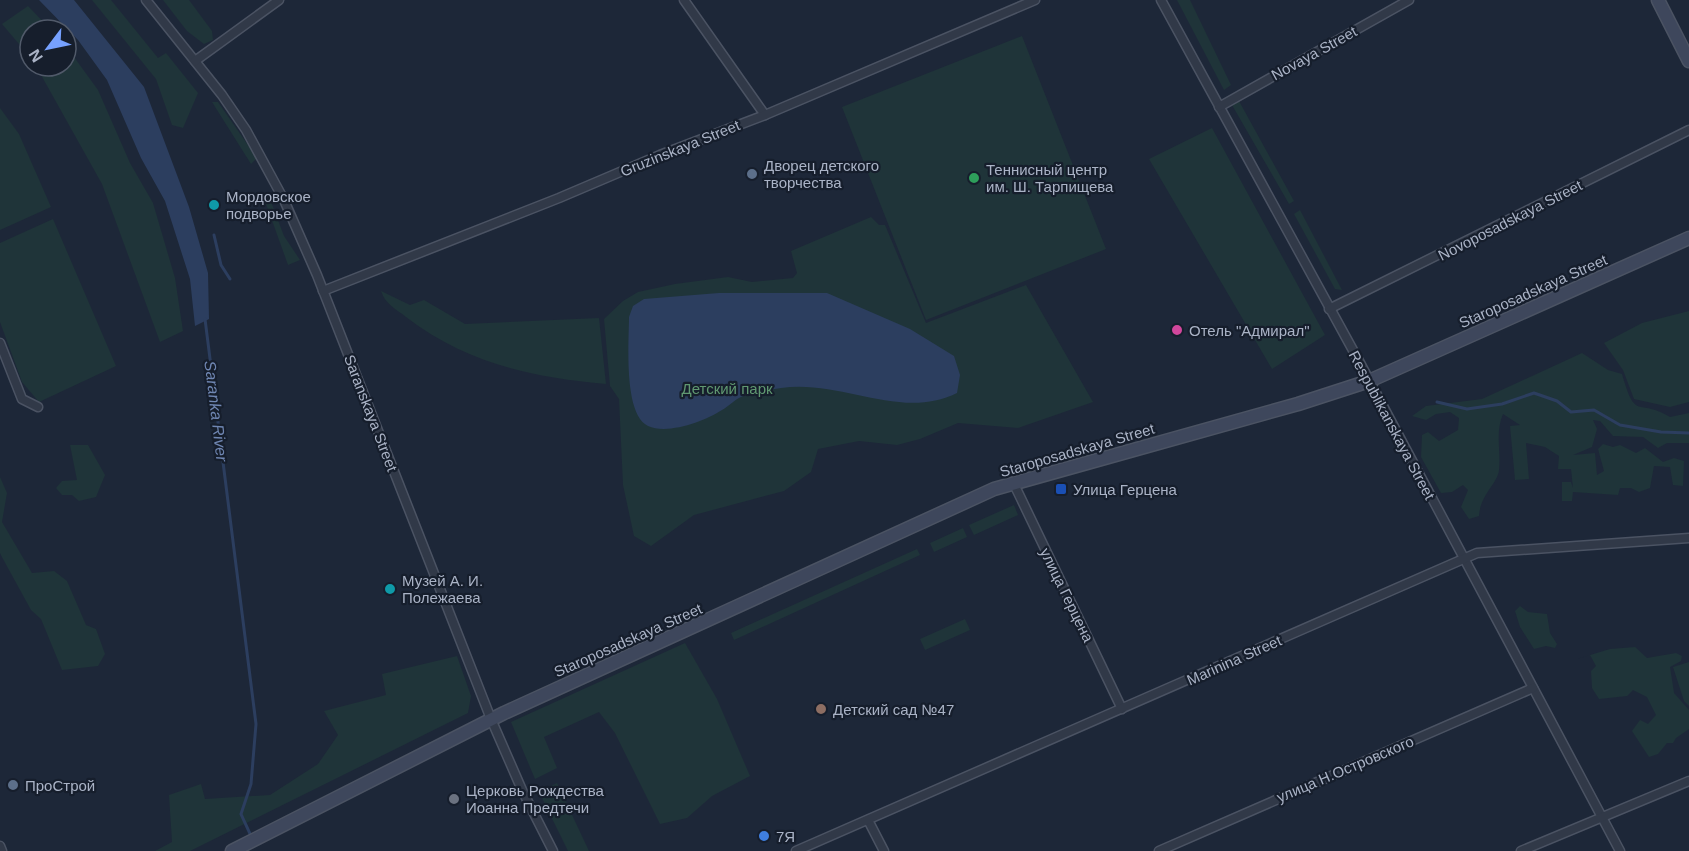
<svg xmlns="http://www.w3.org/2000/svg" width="1689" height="851" font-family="Arial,sans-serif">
<rect width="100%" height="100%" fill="#1d2738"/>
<g fill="#1f3439">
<path d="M92,0h19l47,58 8,-5 32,40 -15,35 -11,-3 -16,-46z"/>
<path d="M163,0h26l23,31 1,9 -9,4 -17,-13z"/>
<path d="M1177,0h13l41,85 -7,5z"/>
<path d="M28,6l23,24h-21v27l-28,-33z"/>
<path d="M1022,36l84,213 -180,71 -84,-213z"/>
<path d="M66,46l32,44 32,73 23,40 22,75 8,53 -23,11 -58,-158 -66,-118h30z"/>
<path d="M1239,101l55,100 -5,3 -57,-99z"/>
<path d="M212,102h6l39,56 -6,6z"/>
<path d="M0,108l19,26 32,73 -51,23z"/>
<path d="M1212,128l113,207 -53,34 -123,-210z"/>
<path d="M270,199l14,37 16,24 -12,5 -23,-64z"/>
<path d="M1300,210l42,80 -7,-1 -41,-75z"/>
<path d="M871,217l8,8h6l41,98 100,-38 67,117 -75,26 -60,-5 -38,16 -23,6 -38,-4 -41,8 -7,23 -27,19 -90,24 -43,31 -17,-10 -11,-51 -4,-86 -9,-13 -6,-67 19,-18 15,-9 37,-8 53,-7 24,5 41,-4 4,-5 -6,-22z"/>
<path d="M53,219l63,147 -77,36 -17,-20 -22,-60v-79z"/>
<path d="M381,291l29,14 14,-5 41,24 134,-6 7,66c-75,-7 -138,-20 -200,-67 -10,-8 -21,-13 -25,-26z"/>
<path d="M1689,311v91l-19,5 -36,-8 -11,-29 -19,-27 38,-20z"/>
<path d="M1582,353l26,17 14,4c14,49 15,23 48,43l19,-4v30h-22l-9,5 -15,-11 -30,-1 -13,-15 -7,-1 4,9 -5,18 -19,8 22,-2 2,22 7,-4 -6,-22 5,-5 10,3 7,-2 16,8 9,-5 18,14 11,-4 10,3 -1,25 -10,-1 -3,-18 -16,-1 -4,22 -11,4 -8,-4h-11l-2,7 -45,-3 -1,9h-10v-19h9l2,6 -2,-19h-13l1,-13 -14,-9 -19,-4 3,36 -14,1 -5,-54 10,-1 -17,-11c-8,19 -2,35 -4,56 -1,13 -19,25 -20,46l-10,3 -8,-12 7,-17 -5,-5 -11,7 -11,1 -20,-36 1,-22 6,-3 11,9 19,-11 1,-12 -9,-6 -14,2 -10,6 -14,-4 14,-10 56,-7z"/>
<path d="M70,445h18l17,30 -9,22 -17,4 -7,-6h-10l-6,-7 6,-7 15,-1z"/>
<path d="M0,477l7,16 -5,29 30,51 22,-2 13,10 19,44 10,4 9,25 -7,12 -36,4 -21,-51 -10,-9 -28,-51 -3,-6z"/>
<path d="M1014,505l4,10 -44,20 -5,-10z"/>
<path d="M963,528l4,9 -33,15 -4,-9z"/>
<path d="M917,549l3,6 -186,85 -3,-7z"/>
<path d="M1520,606l8,6 19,2 3,19 7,11 -2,4 -9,-2 -12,3 -14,-22 -5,-16z"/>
<path d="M965,619l5,11 -45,20 -5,-11z"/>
<path d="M685,643l32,56 33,77 -38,20 -25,22 -27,6 -45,-91 -16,-21 -55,25 13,31 -22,11 -24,-57z"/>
<path d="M1635,647l12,11 29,-5 6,3 -1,5 -11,6 4,26 15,17v19l-13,9 -3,5h-6l-9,11 -9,3 -17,-26 8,-11 8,4 8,-9 -9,-18 -14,-7 -6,6 -28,3 -7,-11 -1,-17 5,-5 -6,-11 -13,4 33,-10z"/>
<path d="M457,656l14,40 -3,17 -278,138h-35l17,-9 -3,-47 32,-11 4,15 65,-4 48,-31 20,-29 -14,-24 62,-16 -4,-21z"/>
<path d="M1689,662v44l-5,-5 -11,-34z"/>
<path d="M557,783l32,68h-21l-29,-59z"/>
</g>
<g fill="#2c3e5f">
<path d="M39,0h35l70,87 45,120 19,66 1,46 -14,7 -5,-47 -25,-78 -24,-43 -34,-78 -29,-40z"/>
<path d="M719,293h108l83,36 44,27 6,19 -3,18c-56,28 -116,-14 -176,-5 -13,2 -27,4 -40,9 -7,3 -12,9 -19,13 -17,11 -54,25 -74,16 -25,-12 -19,-85 -19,-109l4,-11 11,-7z"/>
</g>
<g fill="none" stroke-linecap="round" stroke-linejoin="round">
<g stroke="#2c3e5f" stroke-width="3">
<path d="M214,235l7,30 9,14"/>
<path d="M205,319l51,405 -5,60 -10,30 11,24"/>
<path d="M1437,402l30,7 35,-5 32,-11 23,8 14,11 23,-2 26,15 41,7 28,1"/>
</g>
<defs>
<g id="minor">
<path d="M146,0l76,95 24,35 38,70 33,75 174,444 31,71 31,61"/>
<path d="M684,0l81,115"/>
<path d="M1161,0l199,363 260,488"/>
<path d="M195,61l84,-61"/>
<path d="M1219,107l190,-107"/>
<path d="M323,291l236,-93 101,-43 105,-40 270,-115"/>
<path d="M1329,309l360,-179"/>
<path d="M0,343l22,56 16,8"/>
<path d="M1013,482l109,227"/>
<path d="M868,820l16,31"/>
<path d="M0,846l2,5"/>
<path d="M796,851l681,-298 212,-15"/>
<path d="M1159,851l374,-163"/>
<path d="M1521,851l168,-70"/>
</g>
<g id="secondary">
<path d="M1658,0l31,61"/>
<path d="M232,851l272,-138 490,-224 304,-85 71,-23 320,-143"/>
</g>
</defs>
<use href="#minor" stroke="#4b5363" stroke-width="11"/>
<use href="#secondary" stroke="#4b5363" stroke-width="15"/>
<use href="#minor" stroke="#313948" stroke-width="8"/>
<use href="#secondary" stroke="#3e475c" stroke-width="12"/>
</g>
<g fill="#5c6f8a" stroke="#161e2c" stroke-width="2">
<circle cx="752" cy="174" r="6"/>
<circle cx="13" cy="785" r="6"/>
</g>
<circle fill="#2e9e5b" stroke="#161e2c" stroke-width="2" cx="974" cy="178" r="6"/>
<g fill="#0f9aa8" stroke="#161e2c" stroke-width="2">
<circle cx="214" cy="205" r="6"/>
<circle cx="390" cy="589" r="6"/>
</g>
<circle fill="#d1479c" stroke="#161e2c" stroke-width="2" cx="1177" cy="330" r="6"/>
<rect fill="#1a4fb4" stroke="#161e2c" stroke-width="2" x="1055" y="483" width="12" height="12" rx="3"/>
<circle fill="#8d6e63" stroke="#161e2c" stroke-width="2" cx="821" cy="709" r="6"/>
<circle fill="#6b7280" stroke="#161e2c" stroke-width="2" cx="454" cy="799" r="6"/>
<circle fill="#3f7fe0" stroke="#161e2c" stroke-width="2" cx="764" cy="836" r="6"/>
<g text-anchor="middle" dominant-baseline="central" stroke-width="4.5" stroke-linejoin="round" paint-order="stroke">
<g font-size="15" fill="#aab3c6" stroke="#161e2c">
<text transform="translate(1314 53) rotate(-29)">Novaya Street</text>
<text transform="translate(680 148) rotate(-22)">Gruzinskaya Street</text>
<text transform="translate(1510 220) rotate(-27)">Novoposadskaya Street</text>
<text transform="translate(1533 291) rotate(-24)">Staroposadskaya Street</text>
<text transform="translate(371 413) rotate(69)">Saranskaya Street</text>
<text transform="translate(1392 425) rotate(62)">Respublikanskaya Street</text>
<text transform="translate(1077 450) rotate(-16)">Staroposadskaya Street</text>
<text transform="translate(1067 595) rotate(64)">улица Герцена</text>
<text transform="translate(628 640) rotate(-24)">Staroposadskaya Street</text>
<text transform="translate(1234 660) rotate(-24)">Marinina Street</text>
<text transform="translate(1345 769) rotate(-23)">улица Н.Островского</text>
</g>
<g font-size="15" fill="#aab3c6" stroke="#161e2c" text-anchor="start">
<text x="764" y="165">Дворец детского<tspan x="764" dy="17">творчества</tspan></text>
<text x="986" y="169">Теннисный центр<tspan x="986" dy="17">им. Ш. Тарпищева</tspan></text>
<text x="226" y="196">Мордовское<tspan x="226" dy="17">подворье</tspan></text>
<text x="1189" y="330">Отель "Адмирал"</text>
<text x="1073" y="489">Улица Герцена</text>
<text x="402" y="580">Музей А. И.<tspan x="402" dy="17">Полежаева</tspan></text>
<text x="833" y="709">Детский сад №47</text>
<text x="25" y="785">ПроСтрой</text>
<text x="466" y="790">Церковь Рождества<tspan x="466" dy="17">Иоанна Предтечи</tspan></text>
<text x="776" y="836">7Я</text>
</g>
<g font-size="15" fill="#609871" stroke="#161e2c">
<text x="727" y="388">Детский парк</text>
</g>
<g font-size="16" font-style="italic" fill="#6f86b2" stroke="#161e2c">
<text transform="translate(216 411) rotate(83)">Saranka River</text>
</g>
</g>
<g transform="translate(48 48) rotate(238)"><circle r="28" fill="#161e2c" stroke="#515a6a" stroke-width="1.5"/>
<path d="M0-4.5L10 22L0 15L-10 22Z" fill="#76a1ff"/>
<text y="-9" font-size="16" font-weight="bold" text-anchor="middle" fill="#aab3c6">N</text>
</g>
</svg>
